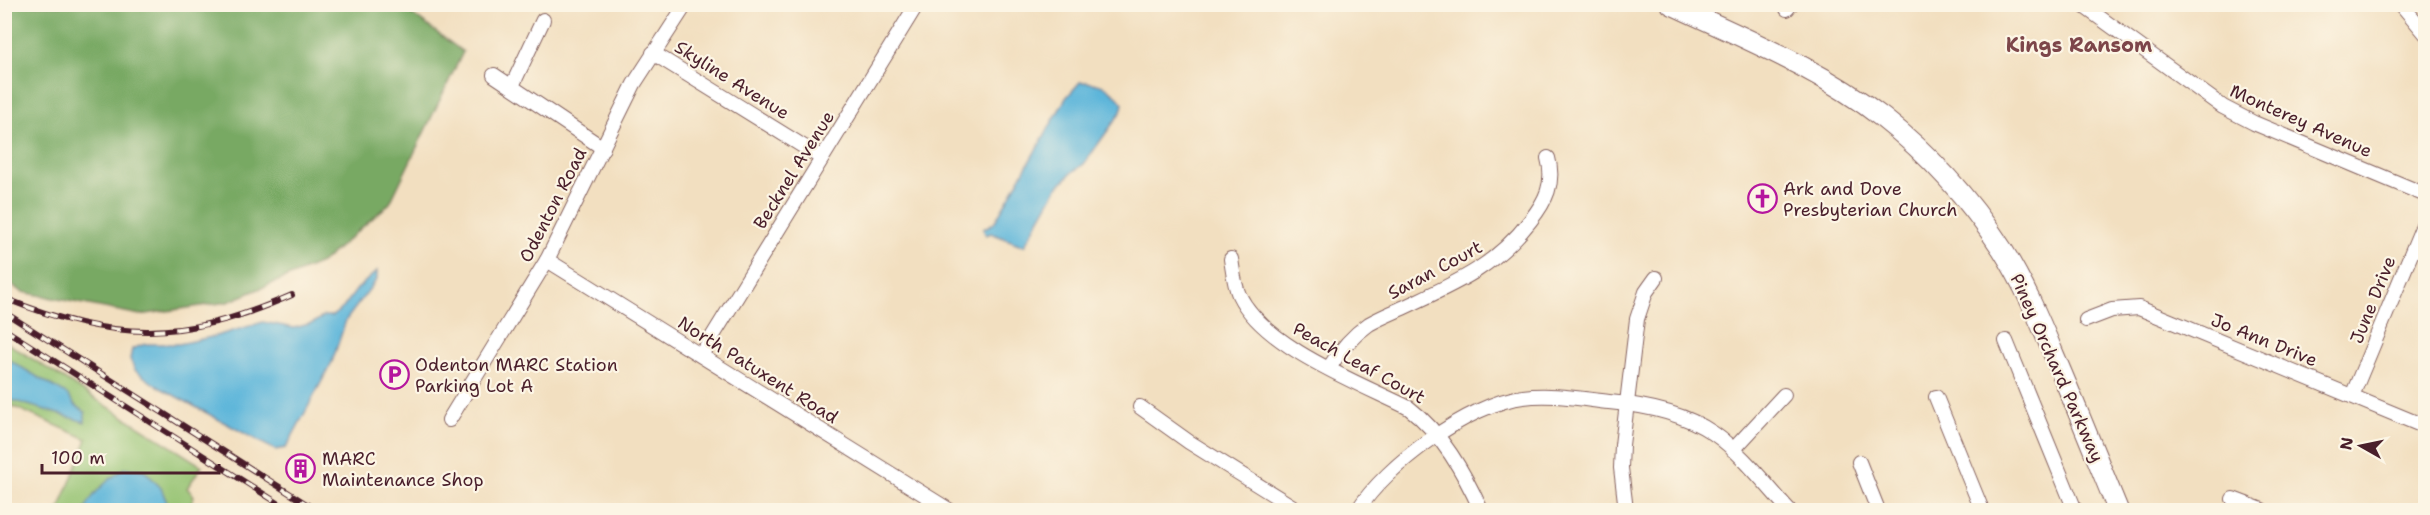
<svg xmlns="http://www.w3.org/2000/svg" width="2430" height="515" font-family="'Shantell Sans',sans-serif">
<rect width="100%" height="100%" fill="#fcf5e5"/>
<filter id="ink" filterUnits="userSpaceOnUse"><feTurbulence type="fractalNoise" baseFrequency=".0167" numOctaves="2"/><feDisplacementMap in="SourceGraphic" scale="12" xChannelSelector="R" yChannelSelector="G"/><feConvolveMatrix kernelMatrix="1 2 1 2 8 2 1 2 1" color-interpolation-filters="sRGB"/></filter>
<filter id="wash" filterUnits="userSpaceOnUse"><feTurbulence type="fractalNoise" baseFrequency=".008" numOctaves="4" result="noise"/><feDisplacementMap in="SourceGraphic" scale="24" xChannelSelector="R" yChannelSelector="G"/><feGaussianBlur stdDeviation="1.35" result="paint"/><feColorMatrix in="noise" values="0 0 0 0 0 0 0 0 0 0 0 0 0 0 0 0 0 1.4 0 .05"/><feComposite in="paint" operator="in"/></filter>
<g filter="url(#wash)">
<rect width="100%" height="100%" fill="#f2dfc0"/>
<path fill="#95c372" stroke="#70714e" stroke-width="1.5" d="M4,341l198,125 -15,22 7,8 -6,14h-129l28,-71 -82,-36z"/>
<path fill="#78a964" stroke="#616448" stroke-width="1.5" d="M4,5h414l-6,9 51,38 -73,151 -69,60 -93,39 -88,13 -118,-23 -17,-11z"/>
<g fill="#5db6da" stroke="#546a82" stroke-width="1.5">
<path d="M1080,82c20,0 31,5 43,22l-2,8 -37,52 -13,9 -14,15 -33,58 -33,-13 -5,2 -3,-6 11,-6 72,-125z"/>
<path d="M377,271v8l-31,41 -14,42 -46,86 -11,2 -118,-64 -22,-16 -5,-11 2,-10 13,-5h34l37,-8 47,-14 31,6 19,-5 11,-7h8l11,-8 14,-19z"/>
<path d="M4,357l64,38 7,10 10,7v10l-80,-24z"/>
<path d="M125,468l19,2 17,18 9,22h-85c7,-17 25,-32 40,-42z"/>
</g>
</g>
<g filter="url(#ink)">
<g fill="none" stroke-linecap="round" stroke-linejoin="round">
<defs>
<g id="minor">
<path d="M2081,4l142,103 31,16 172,72"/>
<path d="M2401,4l25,30"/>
<path d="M1787,9l4,-5"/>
<path d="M653,53l169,105"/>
<path d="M494,75l109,73"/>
<path d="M512,86l31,-66"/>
<path d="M1231,259c2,12 3,25 8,36 25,52 120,88 170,113 33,25 55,65 72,102"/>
<path d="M547,260l402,250"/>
<path d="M2086,320l26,-10 27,-2 287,119"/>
<path d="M2006,341l69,169"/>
<path d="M701,355l216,-351"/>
<path d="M1329,368c11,-18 23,-32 40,-44 12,-7 25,-12 38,-18 51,-24 87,-39 123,-85 16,-20 25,-38 18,-63"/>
<path d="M2352,396l74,-178"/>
<path d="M1936,397l46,113"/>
<path d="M1140,407l49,35 109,68"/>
<path d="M449,420l98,-160 87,-176 52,-80"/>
<path d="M1733,450l51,-55"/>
<path d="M1859,462l19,48"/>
<path d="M2233,499l29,11"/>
<path d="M1358,510c27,-44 112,-107 165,-113 28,-4 58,2 86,5 34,3 75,11 104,31 28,19 54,53 76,77"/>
<path d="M1626,510l-5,-42 1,-23 15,-126 9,-27 10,-14"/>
</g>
<path id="secondary" d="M1671,4c72,34 148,64 212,114 46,36 87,82 119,131 21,33 37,70 52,106 22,51 43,104 64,155"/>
</defs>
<use href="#minor" stroke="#85625f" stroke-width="16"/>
<use href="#secondary" stroke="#85625f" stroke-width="22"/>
<use href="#minor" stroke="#fff" stroke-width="14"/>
<use href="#secondary" stroke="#fff" stroke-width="20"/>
<defs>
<g id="rail">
<path d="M4,298c110,44 179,45 288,-3"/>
<path d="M4,312l312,198"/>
<path d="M4,329l285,181"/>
</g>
</defs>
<use href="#rail" stroke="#4a1f2b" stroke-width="6"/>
<use href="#rail" stroke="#fcf5e5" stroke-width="4" stroke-dasharray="11" stroke-linecap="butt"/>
</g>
</g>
<defs>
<symbol id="church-ring" viewBox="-11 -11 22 22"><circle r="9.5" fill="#fcf5e5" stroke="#b5179e" stroke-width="1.5"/><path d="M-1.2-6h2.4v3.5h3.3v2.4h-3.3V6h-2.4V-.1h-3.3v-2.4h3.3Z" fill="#b5179e"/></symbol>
<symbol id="parking-ring" viewBox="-11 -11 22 22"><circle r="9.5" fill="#fcf5e5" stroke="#b5179e" stroke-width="1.5"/><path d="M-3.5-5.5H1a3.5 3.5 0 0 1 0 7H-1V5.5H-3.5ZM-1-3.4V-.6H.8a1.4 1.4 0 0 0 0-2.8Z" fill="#b5179e"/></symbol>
<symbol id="building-ring" viewBox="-11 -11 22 22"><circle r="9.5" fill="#fcf5e5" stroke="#b5179e" stroke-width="1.5"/><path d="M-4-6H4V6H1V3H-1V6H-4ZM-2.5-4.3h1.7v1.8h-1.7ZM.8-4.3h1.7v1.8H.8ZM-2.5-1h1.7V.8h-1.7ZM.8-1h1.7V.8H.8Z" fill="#b5179e"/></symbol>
</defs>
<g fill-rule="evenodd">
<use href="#church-ring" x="1746" y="182" width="33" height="33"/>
<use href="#parking-ring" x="378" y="358" width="33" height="33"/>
<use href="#building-ring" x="284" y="452" width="33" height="33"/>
</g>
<g text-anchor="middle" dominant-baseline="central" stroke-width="4.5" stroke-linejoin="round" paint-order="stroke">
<g font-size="18" fill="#4a1f2b" stroke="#fcf5e5">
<text transform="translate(732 80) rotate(32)">Skyline Avenue</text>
<text transform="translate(2301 121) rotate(24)">Monterey Avenue</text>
<text transform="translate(794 170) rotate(-58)">Becknel Avenue</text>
<text transform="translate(553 205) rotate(-63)">Odenton Road</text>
<text transform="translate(1435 270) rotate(-28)">Saran Court</text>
<text transform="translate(2373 300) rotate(-68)">June Drive</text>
<text transform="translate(2264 340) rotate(22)">Jo Ann Drive</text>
<text transform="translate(1359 363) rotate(29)">Peach Leaf Court</text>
<text transform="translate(2057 368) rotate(66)">Piney Orchard Parkway</text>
<text transform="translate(758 370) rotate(32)">North Patuxent Road</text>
</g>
<g font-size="18" fill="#4a1f2b" stroke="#fcf5e5" text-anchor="start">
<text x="1783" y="189">Ark and Dove<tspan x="1783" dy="21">Presbyterian Church</tspan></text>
<text x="415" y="365">Odenton MARC Station<tspan x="415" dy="21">Parking Lot A</tspan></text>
<text x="322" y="459">MARC<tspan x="322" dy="21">Maintenance Shop</tspan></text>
</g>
<g font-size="20" font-weight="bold" fill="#7d464a" stroke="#fcf5e5">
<text x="2079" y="45">Kings Ransom</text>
</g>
</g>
<rect width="2430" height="515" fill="none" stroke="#fcf5e5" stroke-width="24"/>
<g transform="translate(2361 446) rotate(279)" stroke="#fcf5e5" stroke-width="4.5" paint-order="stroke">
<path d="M0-4.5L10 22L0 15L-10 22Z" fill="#4a1f2b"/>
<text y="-9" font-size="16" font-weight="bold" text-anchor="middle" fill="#4a1f2b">N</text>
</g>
<path d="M42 464v9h177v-9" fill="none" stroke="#4a1f2b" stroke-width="3"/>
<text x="51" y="464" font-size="18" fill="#4a1f2b" stroke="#fcf5e5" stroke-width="4.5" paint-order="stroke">100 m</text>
</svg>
